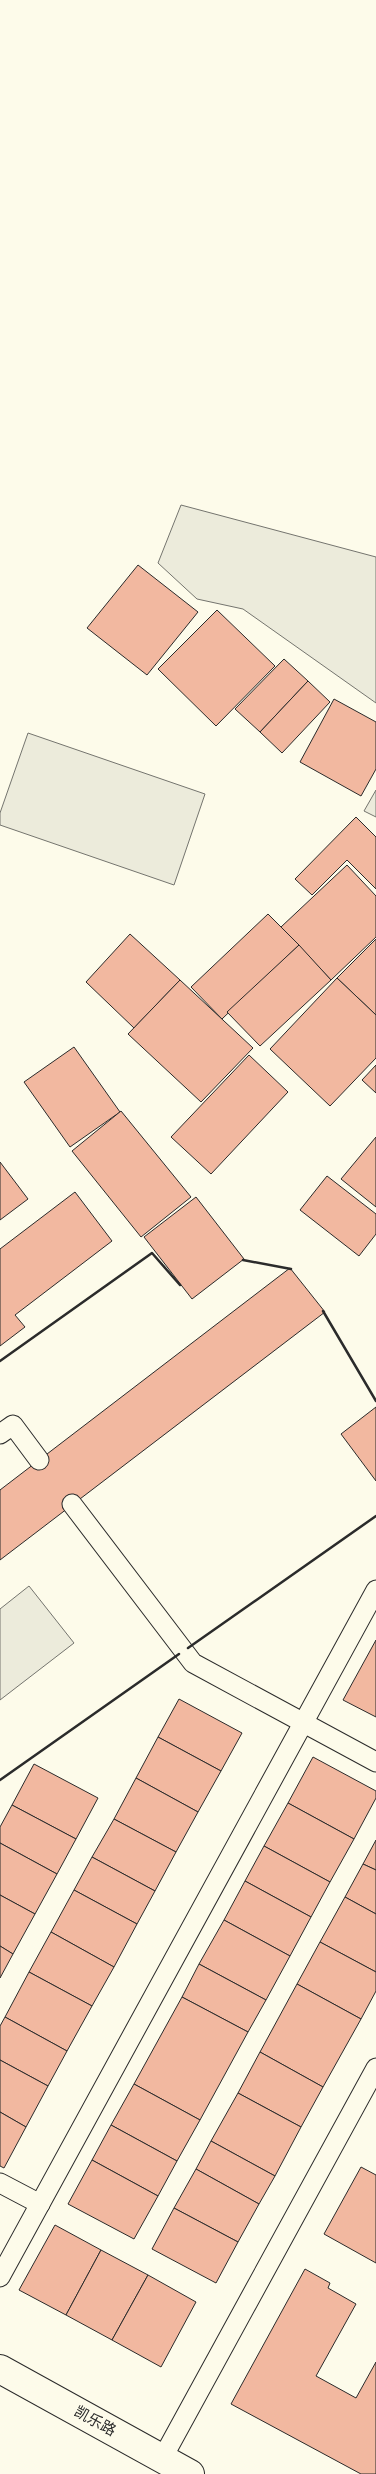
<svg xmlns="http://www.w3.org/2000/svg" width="376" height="2474" font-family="'Roboto Condensed','Noto Sans SC',sans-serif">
<rect width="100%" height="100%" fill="#fdfbea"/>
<g fill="#ecebdb" stroke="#74746e">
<path d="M181,505l195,52v146l-133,-94 -46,-10 -39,-36z"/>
<path d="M28,733l177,61 -31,91 -174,-60v-12z"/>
<path d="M376,790v27l-12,-6z"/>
<path d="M29,1586l45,57 -74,57v-91z"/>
</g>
<g fill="#f2b8a0" stroke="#2b2b2b">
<path d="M138,565l60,47 -51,63 -60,-47z"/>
<path d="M217,610l58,56 -59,60 -58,-57z"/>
<path d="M284,659l24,22 -48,51 -25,-23z"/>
<path d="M308,681l22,21 -48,51 -22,-21z"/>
<path d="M334,699l42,23v47l-15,27 -61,-34z"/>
<path d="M356,817l20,20v52l-29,-29 -35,35 -17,-16z"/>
<path d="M347,865l29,31v41l-45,43 -50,-53z"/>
<path d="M268,914l31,31 -77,74 -31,-32z"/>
<path d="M130,934l50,46 -46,48 -48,-46z"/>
<path d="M376,939v76l-39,-37z"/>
<path d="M299,945l32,35 -71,66 -33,-34z"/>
<path d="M337,978l39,37v43l-46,48 -60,-57z"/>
<path d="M180,980l73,68 -52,54 -73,-68z"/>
<path d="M74,1047l46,65 -50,35 -46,-65z"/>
<path d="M249,1055l39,37 -77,82 -40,-37z"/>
<path d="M376,1065v28l-14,-13z"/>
<path d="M121,1111l70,86 -50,40 -69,-86z"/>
<path d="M376,1137v70l-35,-28z"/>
<path d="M0,1162l28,37 -28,21z"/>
<path d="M327,1176l49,38v20l-17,22 -59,-46z"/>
<path d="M75,1192l37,49 -97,74 10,12 -25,19v-97z"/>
<path d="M196,1197l48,62 -52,40 -48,-62z"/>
<path d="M290,1268l35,44 -325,248v-70z"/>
<path d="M376,1407v74l-35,-47z"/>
<path d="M376,1640v77l-33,-17z"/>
<path d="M179,1699l63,34 -21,38 -63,-34z"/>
<path d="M158,1737l63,34 -23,41 -62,-34z"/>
<path d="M313,1757l63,34v7l-22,41 -66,-36z"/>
<path d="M34,1764l64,34 -22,41 -64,-34z"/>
<path d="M136,1778l62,34 -22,40 -62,-33z"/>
<path d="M288,1803l66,36 -24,43 -66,-36z"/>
<path d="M12,1805l64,34 -19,35 -57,-31v-16z"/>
<path d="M114,1819l62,33 -21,39 -63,-34z"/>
<path d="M376,1840v30l-13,-6z"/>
<path d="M0,1843l57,31 -22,40 -35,-19z"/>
<path d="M264,1846l66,36 -19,35 -66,-36z"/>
<path d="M92,1857l63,34 -18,33 -63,-34z"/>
<path d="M363,1864l13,6v44l-31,-17z"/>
<path d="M245,1881l66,36 -21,39 -66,-36z"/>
<path d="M74,1890l63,34 -23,43 -63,-35z"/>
<path d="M0,1895l35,19 -22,40 -13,-8z"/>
<path d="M345,1897l31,17v58l-56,-30z"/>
<path d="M224,1920l66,36 -24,44 -67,-36z"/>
<path d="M51,1932l63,35 -22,39 -63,-34z"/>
<path d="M320,1942l56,30v19l-15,28 -64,-35z"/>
<path d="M0,1946l13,8 -13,24z"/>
<path d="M199,1964l67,36 -18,32 -66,-35z"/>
<path d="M29,1972l63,34 -25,45 -62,-34z"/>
<path d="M297,1984l64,35 -38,68 -63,-35z"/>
<path d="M182,1997l66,35 -48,88 -66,-36z"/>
<path d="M5,2017l62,34 -19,35 -48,-26v-34z"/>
<path d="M260,2052l63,35 -22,40 -63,-34z"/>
<path d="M0,2060l48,26 -22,41 -26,-15z"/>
<path d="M134,2084l66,36 -23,41 -66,-36z"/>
<path d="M238,2093l63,34 -26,49 -64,-35z"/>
<path d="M0,2112l26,15 -22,41 -4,-2z"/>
<path d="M111,2125l66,36 -19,35 -66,-36z"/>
<path d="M211,2141l64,35 -16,28 -63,-35z"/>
<path d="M92,2160l66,36 -24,43 -66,-35z"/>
<path d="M361,2167l15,8v88l-52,-29z"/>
<path d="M196,2169l63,35 -21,38 -64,-34z"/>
<path d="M174,2208l64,34 -22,41 -64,-34z"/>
<path d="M55,2225l46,25 -35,65 -47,-25z"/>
<path d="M101,2250l47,25 -36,65 -46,-25z"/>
<path d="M305,2269l25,14 -2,5 28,16 -40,72 40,22 20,-36v112h-15l-130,-70z"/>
<path d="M148,2275l48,27 -35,65 -49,-27z"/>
</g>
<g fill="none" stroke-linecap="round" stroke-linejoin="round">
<defs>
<g id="service">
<path d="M0,1434l13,-9 26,35"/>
<path d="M72,1504l121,159 183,99"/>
<path d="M0,2183l40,21"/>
<path d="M0,2277l376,-687"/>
<path d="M162,2459l214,-391"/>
</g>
<path id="tertiary" d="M0,2369l190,105"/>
</defs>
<use href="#service" stroke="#2b2b2b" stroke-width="21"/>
<use href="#tertiary" stroke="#2b2b2b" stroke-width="30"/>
<use href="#service" stroke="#fdfbea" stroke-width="19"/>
<use href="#tertiary" stroke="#fdfbea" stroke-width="28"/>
<g stroke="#2b2b2b" stroke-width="2.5">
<path d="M243,1260l48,9"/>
<path d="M323,1311l53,90"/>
<path d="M0,1361l152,-108 28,32"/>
<path d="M188,1648l188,-132"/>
<path d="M0,1780l179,-126"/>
</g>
</g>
<g text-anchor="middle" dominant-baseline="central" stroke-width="4" stroke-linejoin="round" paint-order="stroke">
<g font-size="15" fill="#2b2b2b" stroke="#fdfbea">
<text transform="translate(95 2421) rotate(29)">凯乐路</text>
</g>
</g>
</svg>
